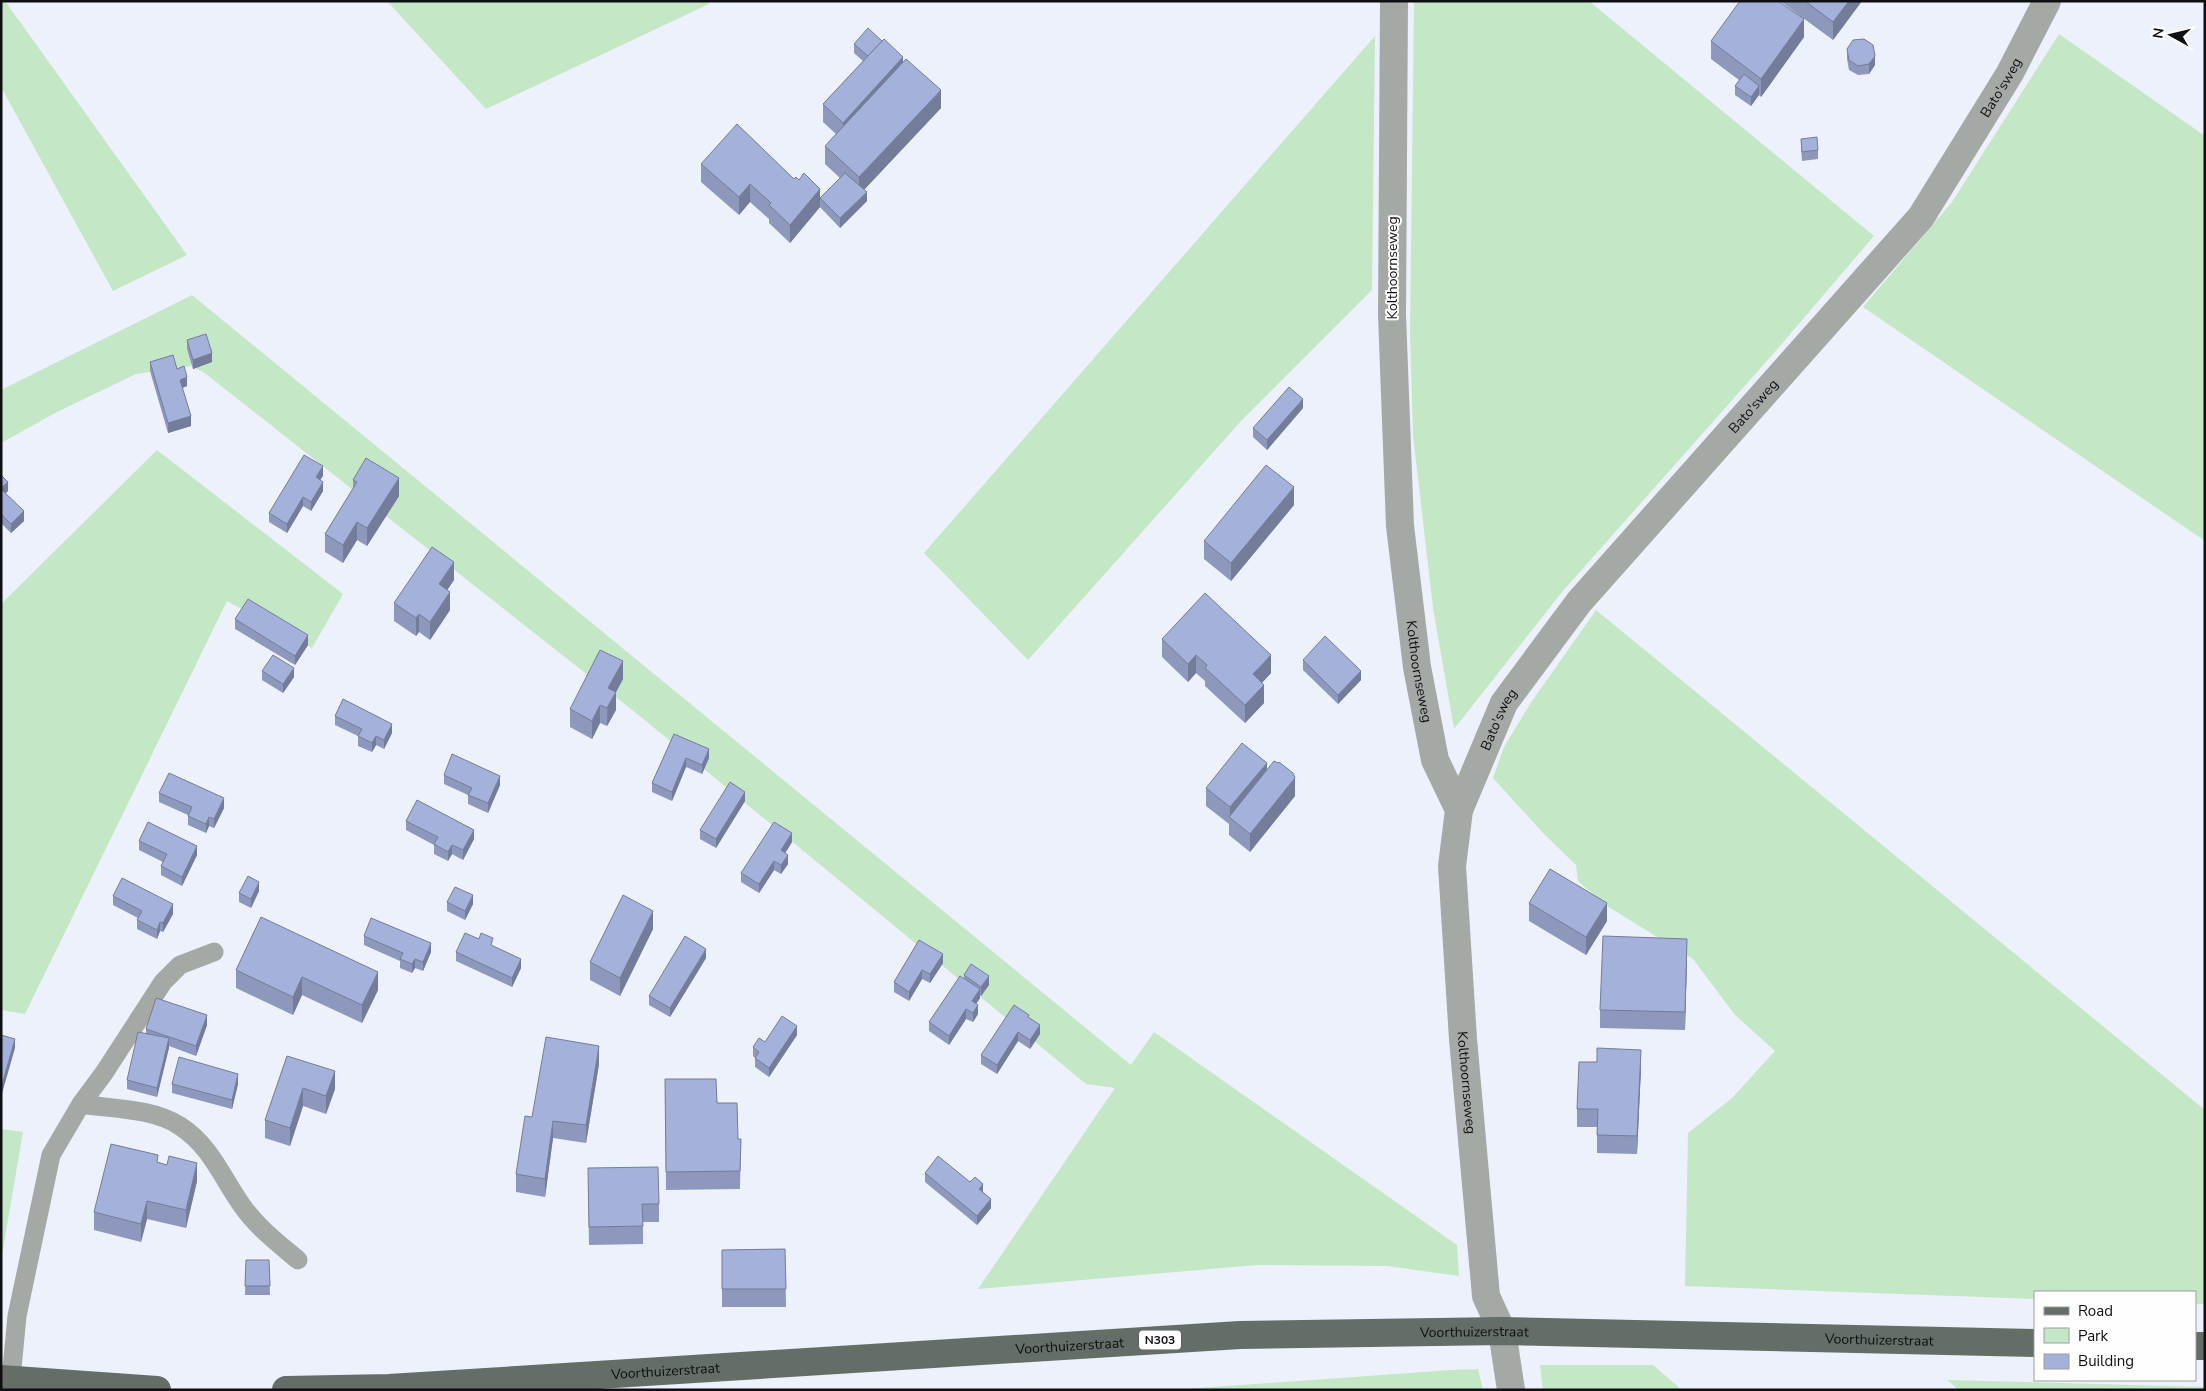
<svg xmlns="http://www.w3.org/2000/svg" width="2206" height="1391" font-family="'Nunito Sans',sans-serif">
<rect width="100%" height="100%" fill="#edf1fc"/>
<g fill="#c4e7c6">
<path d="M1,1h4l182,254 -74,36 -112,-204z"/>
<path d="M387,1h320l2,3 -223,105z"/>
<path d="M1414,1h175l285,235 -101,118 -211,238 -108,137 -21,-121 -20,-173 -3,-102z"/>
<path d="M2059,34l146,102v405l-342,-234 89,-105z"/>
<path d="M1375,36l-3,254 -131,131 -213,239 -104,-107z"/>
<path d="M192,295l939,770 23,-33 303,213 2,31 -72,-10 -130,-1 -279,24 137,-201 -29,-4 -445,-367 -435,-343 -14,-8 -56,8 -79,38 -56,31v-53z"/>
<path d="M157,450l186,144 -31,54 -85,-47 -202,413 -24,-4v-406z"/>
<path d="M1596,610l609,500v194h-10v-12h-160v7l-350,-13 3,-153 44,-35 43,-47 -40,-36 -42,-56 -86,-53 -29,-25 -2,-16 -33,-32 -50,-55 11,-31 26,-43z"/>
<path d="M1,1129l22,3 -22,129z"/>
<path d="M1540,1365h113l29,25h-139z"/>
<path d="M1478,1369l5,21h-312l280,-20z"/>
<path d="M1947,1380l258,7v3h-246z"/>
</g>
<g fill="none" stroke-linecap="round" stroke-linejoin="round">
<g stroke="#a4a9a5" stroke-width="19">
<path d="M81,1104c31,5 72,4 99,22 32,21 42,52 63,81 15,21 36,37 55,53"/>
<path d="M11,1379l6,-63 34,-161 30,-51 23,-31 59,-91 17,-17 34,-13"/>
</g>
<g stroke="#a4a9a5" stroke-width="28">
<path id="s1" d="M1394,1l-2,314 8,211 17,141 18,93 24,50 -7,56 11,173 23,257 16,35 9,59"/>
<path id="s2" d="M1459,810l45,-107 75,-101 342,-385 89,-144 37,-72"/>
</g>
<g stroke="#656d67" stroke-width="28">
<path d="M2195,1346h10"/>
<path d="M1,1379l156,11"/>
<path id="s3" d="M286,1390l103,-2 851,-53 262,-4 533,12"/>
</g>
</g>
<g fill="#8d98bc">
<path d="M1780,1h82l-29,39z"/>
<path d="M1804,37l-43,60 -2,-2 -8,11 -16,-11v-9l4,-6 -28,-21v-18z"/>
<path d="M854,44l49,19 38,45 -77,82 3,11 -27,27 -20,-21 -30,36 -21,-20v-4l-19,-17 -11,13 -38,-33v-18l93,15 26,19 20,-20 -15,-14v-18l11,-12 -13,-12v-18l40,-43 -9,-8z"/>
<path d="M1847,49l28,16 -6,9 -11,1 -9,-5 -2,-11z"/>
<path d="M1801,139l17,11v9l-16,2 -1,-13z"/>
<path d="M187,340l25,22 -19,7 -6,-20z"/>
<path d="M150,362l27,7 10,17 -5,2 9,38 -23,7 -18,-62z"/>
<path d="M1303,408l-36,42 -14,-13v-9z"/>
<path d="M1,475l7,16 -3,2 19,28 -13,12 -10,-10z"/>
<path d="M323,476l-3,4 3,11 -12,20 -8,-5 -16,27 -18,-11v-9z"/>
<path d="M353,480l46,16 -32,50 -10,-6 -14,23 -18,-11v-18l28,-45z"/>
<path d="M1294,505l-63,76 -27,-22v-18z"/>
<path d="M454,580l-7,10 3,20 -20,30 -11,-8 -3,4 -22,-15v-18z"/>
<path d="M235,619l73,26 -13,20 -60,-36z"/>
<path d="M1162,639l109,34 -9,10 2,20 -19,20 -40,-37v-5l-9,-8 -8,9 -26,-25z"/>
<path d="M1303,660l58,20 -23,24 -35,-34z"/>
<path d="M262,671l32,6 -11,16 -21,-13z"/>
<path d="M623,679l-7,13v18l-9,16 -7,-3 -8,16 -22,-12v-18z"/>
<path d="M335,716l57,17 -8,16 -8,-4 -4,7 -14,-6v-10l-23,-11z"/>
<path d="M674,734l35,24 -7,16 -16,-7 -14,34 -20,-9v-9z"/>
<path d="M1267,769l28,27 -45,56 -21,-17v-11l-23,-18v-18z"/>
<path d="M444,775l56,10 -12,28 -20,-9v-9l-24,-11z"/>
<path d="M159,793l65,15 -10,20 -5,-2 -3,7 -18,-8v-10l-29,-13z"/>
<path d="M745,801l-29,47 -16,-9v-9z"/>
<path d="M406,821l68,18 -11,21 -11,-6 -4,7 -14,-7v-9l-28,-15z"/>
<path d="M139,841l58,14 -15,31 -21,-11v-9l2,-4 -24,-12z"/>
<path d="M792,842l-7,11 3,11 -7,10 -7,-4 -15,23 -18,-11v-9z"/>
<path d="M259,891l-8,17 -12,-6v-9z"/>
<path d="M113,896l60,18 -10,18 -3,-1 -3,8 -20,-10v-9l1,-2 -25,-13z"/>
<path d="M447,902l26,2 -8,16 -18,-9z"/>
<path d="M1529,903l78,18 -21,34 -57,-34z"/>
<path d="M261,917l117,73 -16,33 -60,-28 -9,20 -57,-27v-18z"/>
<path d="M653,929l-33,67 -30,-16v-18z"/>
<path d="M364,936l67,16 -8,19 -8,-3 -3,5 -12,-5v-7l-36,-16z"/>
<path d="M919,940l24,23 -13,20 -8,-4 -13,22 -15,-9v-10z"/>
<path d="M493,946l28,22 -9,19 -56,-26v-9z"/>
<path d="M1687,957l-2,73 -85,-2v-18z"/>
<path d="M706,958l-36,59 -21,-12v-9z"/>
<path d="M964,975l25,10 -8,11 -1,-1v3l-4,6 2,10 -5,8 -7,-3 -17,26 -20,-14v-9l35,-44z"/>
<path d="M1029,1018l11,16 -10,15 -12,-8 -21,33 -16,-10v-9z"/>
<path d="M207,1025l-11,31 -27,-10 -12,51 -30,-8v-9l19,-47v-4z"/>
<path d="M797,1035l-28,42 -14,-10v-9l-2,-2v-9l12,-5z"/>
<path d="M287,1056l48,33 -9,25 -23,-8 -13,40 -25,-8v-18z"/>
<path d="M599,1064l-13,79 -33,-5 -8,59 -29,-5v-18l16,-57z"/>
<path d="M1641,1068l-4,86 -40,-1v-26h-20v-18z"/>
<path d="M665,1079l52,24 21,36h3l-1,50 -74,1z"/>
<path d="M172,1084h66l-6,25 -60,-16z"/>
<path d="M158,1163l39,18 -11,47 -39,-9 -6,23 -47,-12v-18z"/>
<path d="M925,1173l58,20 8,15 -14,17 -52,-43z"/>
<path d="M588,1186l71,18v18h-16v22l-54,1z"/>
<path d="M785,1249l1,58h-64v-57z"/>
<path d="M246,1260h23l1,35h-25z"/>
</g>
<g fill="#737c99">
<path d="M1849,1h13l-29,39v-18z"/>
<path d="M1804,19v18l-43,60v-18z"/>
<path d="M1875,56v9l-6,9v-10z"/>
<path d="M903,57v18l-60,66v-18z"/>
<path d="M1759,86v9l-8,11v-9z"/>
<path d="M941,90v18l-82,87v-18z"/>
<path d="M750,184v18l-11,13v-18z"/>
<path d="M820,189v18l-30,36v-18z"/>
<path d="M867,192v9l-27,27v-10z"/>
<path d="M212,353v9l-19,7v-9z"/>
<path d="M187,377v9l-7,3v-9z"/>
<path d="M1303,399v9l-36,42v-10z"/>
<path d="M191,416v10l-23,7v-10z"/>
<path d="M323,466v10l-7,10v-9z"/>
<path d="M399,478v18l-32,50v-18z"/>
<path d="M8,482v9l-7,7v-10z"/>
<path d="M323,482v9l-12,20v-9z"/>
<path d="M1294,487v18l-63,76v-18z"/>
<path d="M303,497v9l-16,27v-9z"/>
<path d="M24,511v10l-13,12v-9z"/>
<path d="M357,522v18l-14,23v-18z"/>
<path d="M454,562v18l-15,22v-18z"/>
<path d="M450,592v18l-20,30v-18z"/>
<path d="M419,614v18l-3,4v-18z"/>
<path d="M308,635v10l-13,20v-9z"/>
<path d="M1196,655v18l-8,9v-18z"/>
<path d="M1271,655v18l-18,19v-18z"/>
<path d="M623,661v18l-7,13v18l-9,16 1,-38z"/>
<path d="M294,668v9l-11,16v-9z"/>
<path d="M1361,671v9l-23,24v-9z"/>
<path d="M1264,685v18l-19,20v-18z"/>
<path d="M600,705v18l-8,16v-18z"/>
<path d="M392,724v9l-8,16v-9z"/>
<path d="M376,736v9l-4,7v-9z"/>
<path d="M709,749v9l-7,16v-9z"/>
<path d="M686,758v9l-14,34v-9z"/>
<path d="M1267,763v18l-37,37v-11z"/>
<path d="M500,776v9l-12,28v-10z"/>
<path d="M1295,778v18l-45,56v-18z"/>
<path d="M745,792v9l-29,47v-9z"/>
<path d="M224,798v10l-10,20v-9z"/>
<path d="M209,817v9l-3,7v-9z"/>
<path d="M474,830v9l-11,21v-10z"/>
<path d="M792,833v9l-11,18v-10z"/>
<path d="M452,845v9l-4,7v-9z"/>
<path d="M197,846v9l-15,31v-9z"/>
<path d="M788,855v9l-7,10v-9z"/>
<path d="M774,861v9l-15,23v-9z"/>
<path d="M259,882v9l-8,17v-9z"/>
<path d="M473,895v9l-8,16v-9z"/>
<path d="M1607,903v18l-21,34v-18z"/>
<path d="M173,904v10l-10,18v-9z"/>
<path d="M653,911v18l-33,67v-18z"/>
<path d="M160,922v9l-3,8v-9z"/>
<path d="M1687,939v18l-2,73v-18z"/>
<path d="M431,943v9l-8,19v-9z"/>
<path d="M706,949v9l-36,59v-9z"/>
<path d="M943,954v9l-13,20v-9z"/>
<path d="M415,959v9l-3,5v-9z"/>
<path d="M521,959v9l-9,19v-9z"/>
<path d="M922,970v9l-13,22v-9z"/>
<path d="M378,972v18l-16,33v-18z"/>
<path d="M989,976v9l-8,11v-9z"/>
<path d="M302,977v18l-9,20v-18z"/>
<path d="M980,989v9l-8,12v-9z"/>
<path d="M978,1005v9l-5,8v-9z"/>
<path d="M966,1009v10l-17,26v-9z"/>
<path d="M207,1015v10l-11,31v-10z"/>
<path d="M1040,1025v9l-10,15v-9z"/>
<path d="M797,1026v9l-28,42v-9z"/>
<path d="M1018,1032v9l-21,33v-9z"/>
<path d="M169,1038v10l-12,49v-9z"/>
<path d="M15,1039v9l-14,49v-9z"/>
<path d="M599,1046v18l-13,79v-18z"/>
<path d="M1641,1050v18l-4,86v-18z"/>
<path d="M335,1071v18l-9,25v-18z"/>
<path d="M238,1074v10l-6,25v-9z"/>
<path d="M303,1088v18l-13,40v-18z"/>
<path d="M553,1121v17l-8,59v-18z"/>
<path d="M197,1163v18l-11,47v-18z"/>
<path d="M983,1184v9l-4,-4z"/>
<path d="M991,1199v9l-14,17v-9z"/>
<path d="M147,1201v18l-6,23v-18z"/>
</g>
<g fill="#a4b1db" stroke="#737c99">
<path d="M1740,1h38l26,18 -43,60 -50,-38z"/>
<path d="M1805,1h44l-16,21z"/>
<path d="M868,28l14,13 -14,15 -14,-12z"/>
<path d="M884,39l19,18 -60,66 -20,-19z"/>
<path d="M1864,39l9,6 2,11 -6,8 -11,2 -9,-6 -2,-11 6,-9z"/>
<path d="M906,59l35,31 -82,87 -34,-31z"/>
<path d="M1744,74l15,12 -8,11 -16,-11z"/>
<path d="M737,124l57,55 2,-2 3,3 5,-7 16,16 -30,36 -21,-20 2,-2 -21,-19 -11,13 -38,-33z"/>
<path d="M1817,137l1,13 -16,2 -1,-13z"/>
<path d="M845,173l22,19 -27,26 -20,-20z"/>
<path d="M206,334l6,19 -19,7 -6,-20z"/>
<path d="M173,355l4,14 7,-3 3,11 -7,3 11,36 -23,7 -18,-61z"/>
<path d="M1289,387l14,12 -36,41 -14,-12z"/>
<path d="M304,455l19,11 -7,11 7,5 -12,20 -8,-5 -16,27 -18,-11z"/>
<path d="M366,458l33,20 -32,50 -10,-6 -14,23 -18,-11 32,-52 -4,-2z"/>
<path d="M1266,465l28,22 -63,76 -27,-22z"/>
<path d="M1,475l7,7 -7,6z"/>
<path d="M1,489l23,22 -13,13 -10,-10z"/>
<path d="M432,547l22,15 -15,22 11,8 -20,30 -11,-8 -3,4 -22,-15z"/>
<path d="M1205,593l66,62 -18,19 11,11 -19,20 -40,-37 2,-3 -11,-10 -8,9 -26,-25z"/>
<path d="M248,599l60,36 -13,21 -60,-37z"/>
<path d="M1325,636l36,35 -23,24 -35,-35z"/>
<path d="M600,650l23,11 -15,27 8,4 -9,16 -7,-3 -8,16 -22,-12z"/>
<path d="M273,655l21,13 -11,16 -21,-13z"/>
<path d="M343,699l49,25 -8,16 -8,-4 -4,7 -14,-7 4,-7 -27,-13z"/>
<path d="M674,734l35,15 -7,16 -16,-7 -14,34 -20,-9z"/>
<path d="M1242,743l25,20 -37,44 -24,-19z"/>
<path d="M452,754l48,22 -12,27 -20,-8 4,-7 -28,-13z"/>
<path d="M1274,761l4,2 1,-1 14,11 2,5 -45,56 -21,-17z"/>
<path d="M169,773l55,25 -10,21 -5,-2 -3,7 -18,-8 4,-9 -33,-14z"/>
<path d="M730,782l15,10 -29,47 -16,-9z"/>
<path d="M417,800l57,30 -11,20 -11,-5 -4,7 -14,-8 4,-7 -32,-16z"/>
<path d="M148,822l49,24 -15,31 -21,-11 6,-12 -28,-13z"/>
<path d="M774,822l18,11 -11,17 7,5 -7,10 -7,-4 -15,23 -18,-11z"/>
<path d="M1550,869l57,34 -21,34 -57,-34z"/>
<path d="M248,876l11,6 -8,17 -12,-6z"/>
<path d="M122,878l51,26 -10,19 -3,-1 -3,8 -20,-10 5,-9 -29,-15z"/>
<path d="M455,887l18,8 -8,16 -18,-9z"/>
<path d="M623,895l30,16 -33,67 -30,-16z"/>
<path d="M261,917l117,55 -16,33 -60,-28 -9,20 -57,-27z"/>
<path d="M371,918l60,25 -8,19 -8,-3 -3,5 -12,-5 3,-6 -39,-17z"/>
<path d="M465,933l14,6 2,-6 12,5 -2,7 30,14 -9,19 -56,-26z"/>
<path d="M685,936l21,13 -36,59 -21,-12z"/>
<path d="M1603,936l84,3 -2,73 -85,-2z"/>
<path d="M919,940l24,14 -13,20 -8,-4 -13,22 -15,-10z"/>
<path d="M971,964l18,12 -8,11 -17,-12z"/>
<path d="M960,976l20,13 -8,12 6,4 -5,8 -7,-4 -17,27 -20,-14z"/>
<path d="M156,998l51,17 -11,31 -50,-17z"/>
<path d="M1014,1005l15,10 -1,2 12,8 -10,15 -12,-8 -21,33 -16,-10z"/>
<path d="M782,1016l15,10 -28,42 -14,-10 4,-6 -6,-5 6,-9 6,4z"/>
<path d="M138,1032l31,6 -12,50 -30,-8z"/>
<path d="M1,1035l14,4 -14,49z"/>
<path d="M546,1037l53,9 -13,79 -33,-4 -8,58 -29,-5 9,-58 7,1z"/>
<path d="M1597,1048l44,2 -4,86 -40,-1 1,-26h-21l2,-47h18z"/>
<path d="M287,1056l48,15 -9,25 -23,-8 -13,40 -25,-8z"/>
<path d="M179,1057l59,17 -6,26 -60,-16z"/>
<path d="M665,1079h51l1,24h20l1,36h3l-1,32 -74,1z"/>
<path d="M111,1144l47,11 -1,7 10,3 2,-9 28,7 -11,47 -39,-9 -6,23 -47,-12z"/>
<path d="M938,1156l32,26 5,-5 8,7 -4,5 12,10 -14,17 -52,-43z"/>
<path d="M658,1167l1,37h-17l1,22 -54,1 -1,-59z"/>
<path d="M785,1249l1,40h-64v-39z"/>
<path d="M246,1260h23l1,26h-25z"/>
</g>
<g text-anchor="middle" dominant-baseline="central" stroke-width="4" stroke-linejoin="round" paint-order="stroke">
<rect fill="#fefefe" stroke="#565759" stroke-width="1" x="1139" y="1330.5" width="42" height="19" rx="4"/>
<g font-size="12" font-weight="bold" fill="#0e0f12">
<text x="1160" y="1340">N303</text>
</g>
<g font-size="14" fill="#0e0f12" stroke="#fefefe">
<text stroke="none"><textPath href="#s2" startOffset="909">Bato'sweg</textPath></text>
<text transform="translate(1392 268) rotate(-90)">Kolthoornseweg</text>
<text stroke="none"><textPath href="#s2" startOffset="504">Bato'sweg</textPath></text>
<text stroke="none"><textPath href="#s1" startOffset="672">Kolthoornseweg</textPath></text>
<text stroke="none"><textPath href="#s2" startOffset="99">Bato'sweg</textPath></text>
<text stroke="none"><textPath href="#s1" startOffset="1091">Kolthoornseweg</textPath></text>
<text stroke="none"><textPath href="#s3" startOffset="1190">Voorthuizerstraat</textPath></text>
<text stroke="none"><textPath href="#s3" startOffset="1595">Voorthuizerstraat</textPath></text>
<text stroke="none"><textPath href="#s3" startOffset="785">Voorthuizerstraat</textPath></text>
<text stroke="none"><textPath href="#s3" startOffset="380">Voorthuizerstraat</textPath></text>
</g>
</g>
<rect width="2206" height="1391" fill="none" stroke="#0e0f12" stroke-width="5"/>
<rect x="2034" y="1291" width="162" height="90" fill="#fefefe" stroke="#9e9ea0"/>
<rect x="2044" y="1307" width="25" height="8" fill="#656d67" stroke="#9e9ea0"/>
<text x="2078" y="1316" font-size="15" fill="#0e0f12">Road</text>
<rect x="2044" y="1328" width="25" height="15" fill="#c4e7c6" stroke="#9e9ea0"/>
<text x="2078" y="1341" font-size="15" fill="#0e0f12">Park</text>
<rect x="2044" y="1354" width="25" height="15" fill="#a4b1db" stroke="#9e9ea0"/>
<text x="2078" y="1366" font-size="15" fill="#0e0f12">Building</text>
<g transform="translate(2171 35) rotate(278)" stroke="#fefefe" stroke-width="4" paint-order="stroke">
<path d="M0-4L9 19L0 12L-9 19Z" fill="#0e0f12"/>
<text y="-8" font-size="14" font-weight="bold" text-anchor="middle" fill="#0e0f12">N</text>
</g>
</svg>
